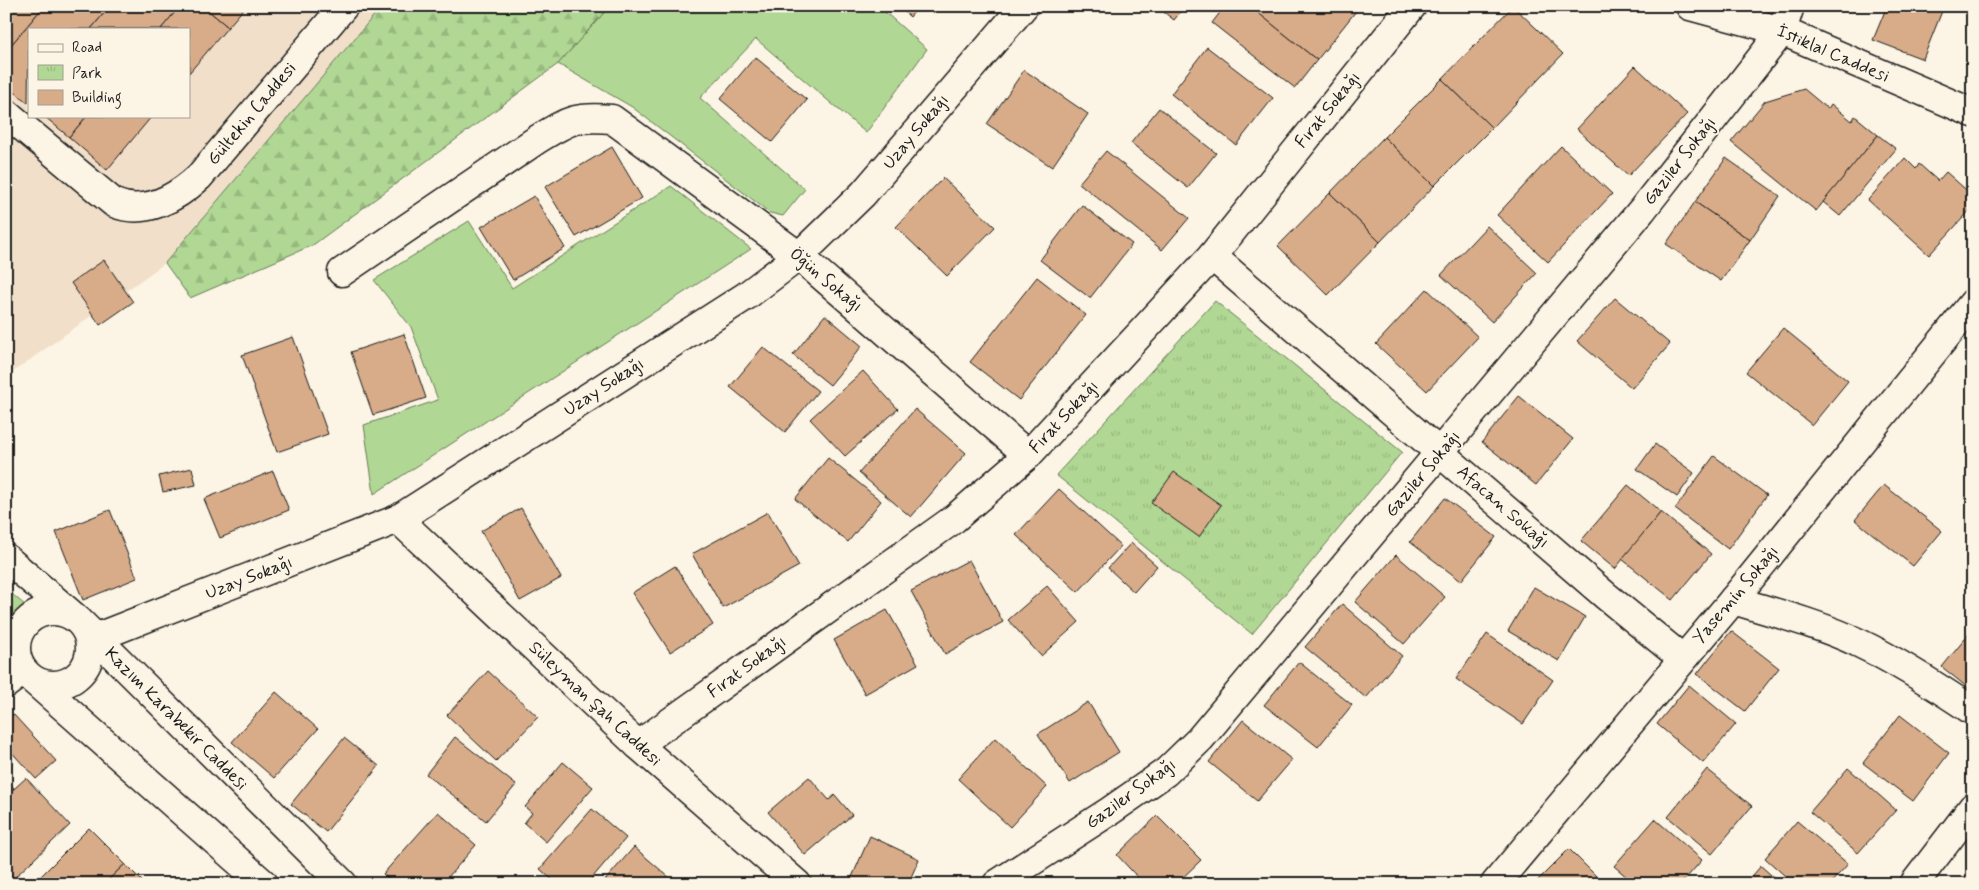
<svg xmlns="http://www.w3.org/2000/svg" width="1979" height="890" font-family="Mynerve,sans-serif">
<defs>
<pattern id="forest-firs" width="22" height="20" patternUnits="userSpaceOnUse" patternTransform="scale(1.25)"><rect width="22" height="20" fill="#b0d793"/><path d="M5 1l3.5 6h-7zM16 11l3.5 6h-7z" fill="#97b87e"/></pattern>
<pattern id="park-tufts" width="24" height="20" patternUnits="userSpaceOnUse" patternTransform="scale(1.25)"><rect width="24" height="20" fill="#b0d793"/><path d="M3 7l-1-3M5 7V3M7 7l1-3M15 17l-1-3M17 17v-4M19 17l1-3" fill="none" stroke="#97b87e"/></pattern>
</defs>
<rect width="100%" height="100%" fill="#fcf5e5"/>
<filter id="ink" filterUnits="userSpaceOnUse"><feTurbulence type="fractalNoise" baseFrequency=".02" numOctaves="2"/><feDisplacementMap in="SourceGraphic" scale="10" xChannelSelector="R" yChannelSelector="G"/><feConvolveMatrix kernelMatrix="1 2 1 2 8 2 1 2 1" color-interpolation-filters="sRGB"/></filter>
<g filter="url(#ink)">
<path fill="#f1dfc9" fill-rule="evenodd" d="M6,6h376l-217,257 -159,114zM29,29h160v87h-160z"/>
<g fill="#b0d793" stroke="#667a58">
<path d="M610,6h268l49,43 -61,84 -110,-94 -56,59 105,91 -22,27 -13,-3 -138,-106 -74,-43z"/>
<path d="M671,186l80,63 -377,245 -10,-69 74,-25 -27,-73 -37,-47 95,-59 43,67z"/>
<path d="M6,589l20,17 -11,8 -5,8 -4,-4z"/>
</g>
<path fill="url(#forest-firs)" stroke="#667a58" d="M382,6h228l-52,58 -245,181 -123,53 -25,-35z"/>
<path fill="url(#park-tufts)" stroke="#667a58" d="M1215,301l187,151 -150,182 -196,-159z"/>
<g fill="#d8ac89" stroke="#1c1c1c">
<path d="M6,6h38l-38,45z"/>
<path d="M44,6h66l-19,23h-62l-1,74 -22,-18v-34z"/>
<path d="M110,6h70l-19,23h-70z"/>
<path d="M180,6h23l25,21 -39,46v-44h-28z"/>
<path d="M203,6h43l-18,21z"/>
<path d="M898,6h21l-9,11z"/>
<path d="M1156,6h29l-11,14z"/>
<path d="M1225,6h25l67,54 -22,28 -83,-65z"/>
<path d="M1262,6h98l-43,54 -60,-48z"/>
<path d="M1513,6l50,48 -71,74 -50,-49z"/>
<path d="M1887,6h57l-21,53 -50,-19z"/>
<path d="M1207,47l66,51 -37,47 -65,-51z"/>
<path d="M755,57l52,43 -35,42 -52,-43z"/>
<path d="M1635,66l52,48 -59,62 -51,-47z"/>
<path d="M1024,70l64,44 -36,53 -65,-43z"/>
<path d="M1442,79l50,49 -58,58 -50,-49z"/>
<path d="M1804,89l24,20 3,-5 21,17 3,-5 23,19 -62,76 -85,-69 34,-41z"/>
<path d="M1159,108l57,45 -28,35 -57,-45z"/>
<path d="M44,116h43l-18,21z"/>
<path d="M87,116h65l-45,54 -38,-33z"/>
<path d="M1878,135l18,14 -56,67 -17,-14z"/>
<path d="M1384,137l50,49 -54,56 -50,-49z"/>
<path d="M1561,146l51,48 -64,68 -51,-47z"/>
<path d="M612,147l30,51 -66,39 -31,-50z"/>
<path d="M1106,151l83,67 -27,32 -83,-67z"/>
<path d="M1726,158l54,38 -30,44 -55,-38z"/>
<path d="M1905,158l11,11 3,-5 19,17 8,-9 27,24v11l-44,48 -61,-55z"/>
<path d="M943,178l52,49 -48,49 -51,-49z"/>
<path d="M1330,193l50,49 -52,53 -50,-49z"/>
<path d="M534,196l31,52 -52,32 -32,-53z"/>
<path d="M1695,202l55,38 -29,41 -55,-37z"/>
<path d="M1082,205l50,39 -42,54 -50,-38z"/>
<path d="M1487,226l50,47 -45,49 -51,-47z"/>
<path d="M104,260l29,42 -33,23 -29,-42z"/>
<path d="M1037,277l49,38 -67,85 -49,-38z"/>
<path d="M1427,289l51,48 -51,54 -51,-47z"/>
<path d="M1615,298l55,46 -38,44 -55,-47z"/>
<path d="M825,315l37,31 -32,39 -37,-30z"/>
<path d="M1783,328l65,53 -36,44 -66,-53z"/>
<path d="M404,334l22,64 -53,17 -22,-63z"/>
<path d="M293,337l35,97 -51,18 -35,-97z"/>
<path d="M763,347l55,44 -33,41 -55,-45z"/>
<path d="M863,371l35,38 -53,47 -35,-37z"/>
<path d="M1519,396l54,43 -37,46 -54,-43z"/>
<path d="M915,409l51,44 -55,64 -52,-44z"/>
<path d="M1655,444l39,29 -17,24 -40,-28z"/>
<path d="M1714,456l53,39 -39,54 -53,-40z"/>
<path d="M828,458l53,43 -33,41 -53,-43z"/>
<path d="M192,468l4,17 -33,7 -4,-16z"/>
<path d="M273,471l16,39 -69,28 -16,-39z"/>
<path d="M1174,472l47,33 -22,32 -48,-34z"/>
<path d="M1628,485l33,27 -46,57 -34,-28z"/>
<path d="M1884,485l58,46 -29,35 -58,-46z"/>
<path d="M1059,489l62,57 -43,46 -62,-57z"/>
<path d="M1445,498l51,39 -35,44 -51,-39z"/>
<path d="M521,508l40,70 -41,23 -39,-70z"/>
<path d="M110,510l27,68 -54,22 -27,-68z"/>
<path d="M768,512l31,54 -76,42 -31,-54z"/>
<path d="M1661,512l50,42 -38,46 -51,-41z"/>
<path d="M1131,543l26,23 -23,26 -26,-24z"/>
<path d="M1396,555l49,42 -41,47 -49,-42z"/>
<path d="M969,560l34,62 -58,32 -34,-63z"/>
<path d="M675,566l38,59 -43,27 -38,-59z"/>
<path d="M1047,586l32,36 -38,34 -33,-36z"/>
<path d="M1534,587l51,30 -26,44 -51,-30z"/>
<path d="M1342,604l60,52 -36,42 -61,-51z"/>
<path d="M887,610l31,54 -53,30 -31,-54z"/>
<path d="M1973,629v63l-31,-25z"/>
<path d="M1731,631l48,37 -34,43 -48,-37z"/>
<path d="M1487,634l66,46 -30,44 -67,-45z"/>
<path d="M1299,662l53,43 -34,42 -54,-42z"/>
<path d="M488,671l50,46 -42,44 -49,-46z"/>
<path d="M1689,685l47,39 -33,39 -46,-39z"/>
<path d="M276,692l42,37 -44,49 -42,-36z"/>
<path d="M1088,702l31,50 -49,31 -32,-49z"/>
<path d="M13,714l43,47 -20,18 -30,-33v-26z"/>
<path d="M1900,715l49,38 -36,48 -50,-38z"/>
<path d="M1243,720l49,40 -35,41 -48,-39z"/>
<path d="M455,737l61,48 -30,36 -60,-47z"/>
<path d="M344,738l35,28 -53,66 -35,-28z"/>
<path d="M995,738l52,49 -37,40 -52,-48z"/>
<path d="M563,762l30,25 -47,55 -22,-19 8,-10 -7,-6z"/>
<path d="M1848,768l48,42 -38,43 -48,-41z"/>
<path d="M1707,769l45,37 -40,48 -44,-37z"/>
<path d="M809,777l20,23 6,-5 17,20 -47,40 -37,-43z"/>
<path d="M26,778l44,47 -56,53 -8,-8v-74z"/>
<path d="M6,780l8,8 -8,8z"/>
<path d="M592,809l34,29 -39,46h-30l-17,-15z"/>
<path d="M438,812l38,33 -34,39h-48l-11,-10z"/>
<path d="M1157,816l44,44 -25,24h-32l-27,-29z"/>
<path d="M1655,819l47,41 -21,24h-46l-21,-18z"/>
<path d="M1797,821l51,43 -18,20h-36l-29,-26z"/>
<path d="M89,828l36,36 -21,20 -70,-1z"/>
<path d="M870,836l49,23 -11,25h-59z"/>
<path d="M634,847l37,32 -4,5h-65z"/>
<path d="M1569,849l35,35h-70z"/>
<path d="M125,864l20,20h-41z"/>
<path d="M1761,866l20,18h-36z"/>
</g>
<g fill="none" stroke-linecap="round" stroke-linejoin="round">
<defs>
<g id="street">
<path d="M1212,256l394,340 77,63"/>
<path d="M342,272l196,-133c31,-19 37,-23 74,-20l187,137 229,199"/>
<path d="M1733,600c42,13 86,24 126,43 40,19 77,43 114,68"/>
<path d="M95,638l303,-119 348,-223 53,-40 64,-62 161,-188"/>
<path d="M6,684l17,-13"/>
<path d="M638,745l316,-226 74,-64 184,-199 200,-250"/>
<path d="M997,884l113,-73 56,-39 34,-33 442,-529 140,-179 8,-25"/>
<path d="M1495,884l238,-284 240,-297"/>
<path d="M1914,884l59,-77"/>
</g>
<g id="secondary">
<path d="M1690,6l92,25 191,82"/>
<path d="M6,113l108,90c31,13 62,-5 85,-26l145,-171"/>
<path d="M398,519l240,226 159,139"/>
<path d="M6,558l72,62 265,264"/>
<circle cx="53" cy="648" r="37"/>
<path d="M6,653l17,18 241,213"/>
</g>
</defs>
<use href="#street" stroke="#1c1c1c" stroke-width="31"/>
<use href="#secondary" stroke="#1c1c1c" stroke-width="31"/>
<use href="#street" stroke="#fcf5e5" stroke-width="28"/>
<use href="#secondary" stroke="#fcf5e5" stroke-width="28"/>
</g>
</g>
<g text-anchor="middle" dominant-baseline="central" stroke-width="4" stroke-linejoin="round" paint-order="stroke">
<g font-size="18" fill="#1c1c1c" stroke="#fcf5e5">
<text transform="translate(1833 54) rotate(23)">İstiklal Caddesi</text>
<text transform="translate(1328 110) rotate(-51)">Fırat Sokağı</text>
<text transform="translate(252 114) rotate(-50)">Gültekin Caddesi</text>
<text transform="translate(916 132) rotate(-50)">Uzay Sokağı</text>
<text transform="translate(1680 161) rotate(-52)">Gaziler Sokağı</text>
<text transform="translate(826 280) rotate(40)">Öğün Sokağı</text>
<text transform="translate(604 387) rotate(-33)">Uzay Sokağı</text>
<text transform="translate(1064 417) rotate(-47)">Fırat Sokağı</text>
<text transform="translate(1423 474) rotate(-50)">Gaziler Sokağı</text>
<text transform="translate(1503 507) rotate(41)">Afacan Sokağı</text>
<text transform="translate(249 578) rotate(-21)">Uzay Sokağı</text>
<text transform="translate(1736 595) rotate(-50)">Yasemin Sokağı</text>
<text transform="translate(747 667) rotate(-36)">Fırat Sokağı</text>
<text transform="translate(595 704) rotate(43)">Süleyman Şah Caddesi</text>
<text transform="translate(176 719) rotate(45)">Kazım Karabekir Caddesi</text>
<text transform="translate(1131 794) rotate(-36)">Gaziler Sokağı</text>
</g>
</g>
<rect width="1979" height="890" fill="none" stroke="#fcf5e5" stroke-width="25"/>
<rect x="12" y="12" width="1954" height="865" fill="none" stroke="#1c1c1c" stroke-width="2" filter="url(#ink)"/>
<rect x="28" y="28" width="162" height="90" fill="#fcf5e5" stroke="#a29e95"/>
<rect x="38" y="44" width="25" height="8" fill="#fcf5e5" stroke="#a29e95"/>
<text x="72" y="52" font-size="15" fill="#1c1c1c">Road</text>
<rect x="38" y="65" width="25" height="15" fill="url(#park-tufts)" stroke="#a29e95"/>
<text x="72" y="78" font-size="15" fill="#1c1c1c">Park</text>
<rect x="38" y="90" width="25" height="15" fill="#d8ac89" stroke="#a29e95"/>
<text x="72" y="102" font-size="15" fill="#1c1c1c">Building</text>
</svg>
